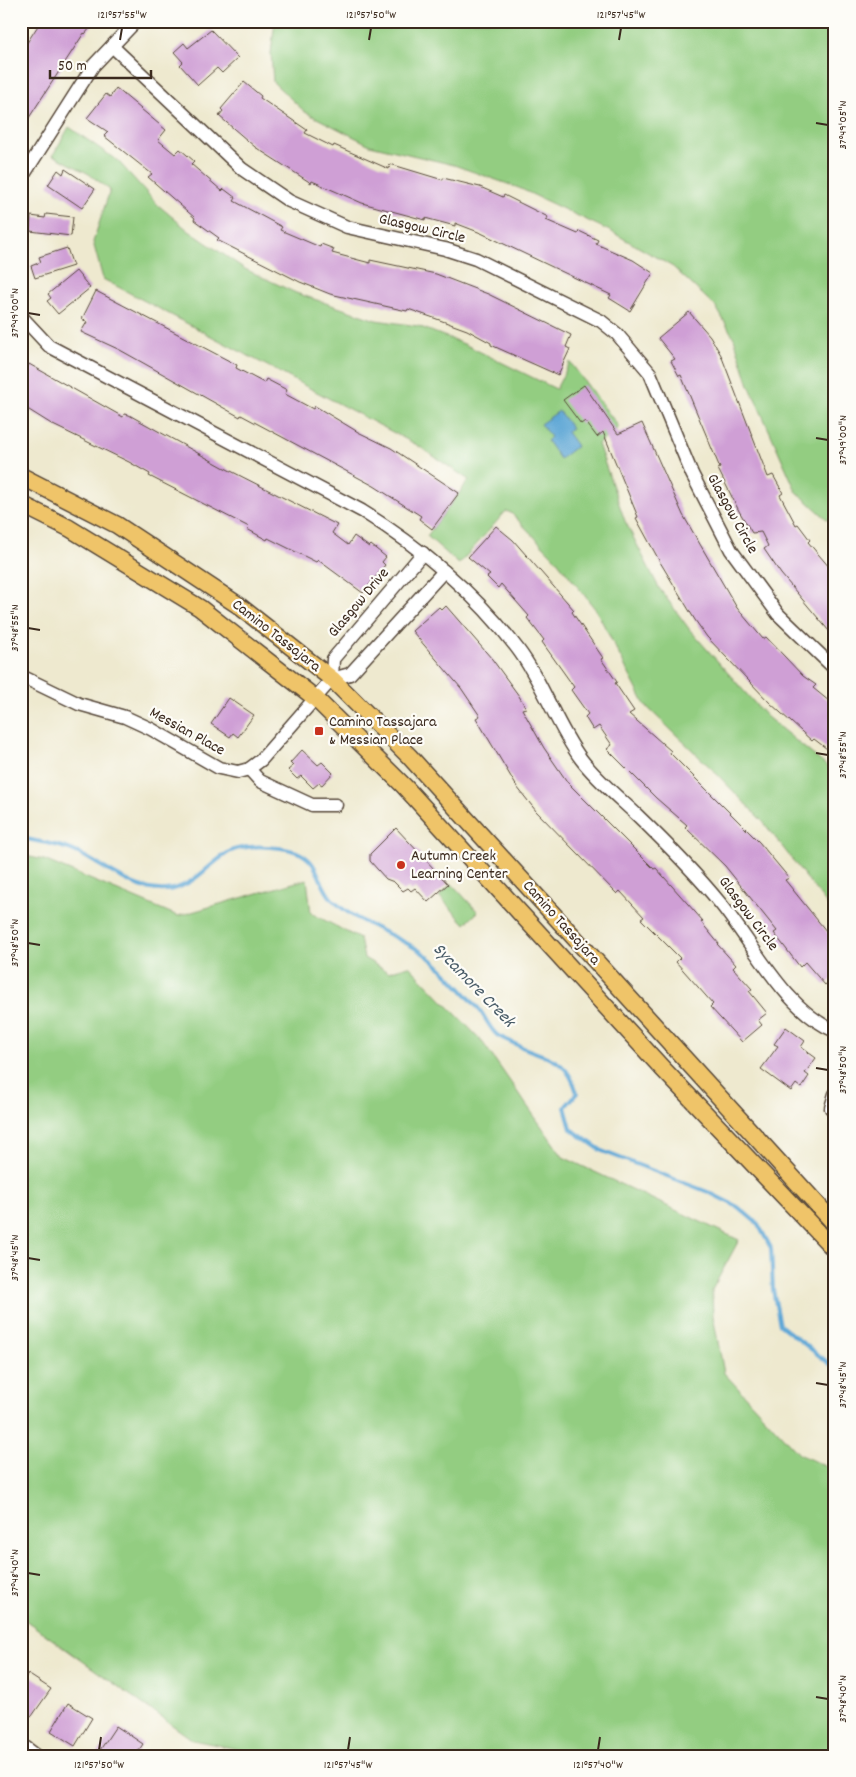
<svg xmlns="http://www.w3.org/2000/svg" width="856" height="1777" font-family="Dekko,sans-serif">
<rect width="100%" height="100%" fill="#fdfcf7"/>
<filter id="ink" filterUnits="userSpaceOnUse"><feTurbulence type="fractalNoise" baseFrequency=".02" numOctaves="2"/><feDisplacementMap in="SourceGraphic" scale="10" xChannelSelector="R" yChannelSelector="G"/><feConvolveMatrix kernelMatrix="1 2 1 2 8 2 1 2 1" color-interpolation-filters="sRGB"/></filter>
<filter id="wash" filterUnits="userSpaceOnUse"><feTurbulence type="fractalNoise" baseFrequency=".0096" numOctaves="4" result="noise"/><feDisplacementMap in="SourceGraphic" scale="20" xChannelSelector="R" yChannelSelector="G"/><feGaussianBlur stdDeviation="1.12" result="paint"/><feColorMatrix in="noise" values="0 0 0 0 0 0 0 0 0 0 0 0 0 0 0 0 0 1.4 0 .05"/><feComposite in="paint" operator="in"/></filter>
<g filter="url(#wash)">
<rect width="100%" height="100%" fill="#eee9cf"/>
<g fill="#93cd81" stroke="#677c50">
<path d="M275,21h560v502l-6,-2 -33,-30 -47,-106 -15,-47 -18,-31 -43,-40 -61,-35 -93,-44 -65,-23 -84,-20 -65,-33 -32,-30 -2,-29z"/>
<path d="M69,127l49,34 40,44 31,26 56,38 51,24 80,27 42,6 46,18 92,45 14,-27 49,65 -21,17 27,77 34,67 31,42 76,86 69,57v142l-71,-92 -51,-53 -68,-65 -49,-95 -41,-52 -44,-45 -5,-2 -47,53 -32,-28 42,-56 -52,-35 -314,-166 -10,-37 17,-52 -21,-16 -36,-19z"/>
<path d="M21,855l23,5 134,56 129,-37 4,34 49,26 4,19 24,14 21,-6 72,74 82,117 176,83 -27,50 1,26 11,57 75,81 36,17v285h-564l-78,-16 -172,-123z"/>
<path d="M452,884l26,28 -13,12 -26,-28z"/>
</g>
<path fill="#5fa7d6" stroke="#4d687a" d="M559,411l13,18 -5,3 10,14 -17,13 -13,-18 4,-4 -11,-13z"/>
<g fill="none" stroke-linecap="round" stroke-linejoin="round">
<path stroke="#5fa7d6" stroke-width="4" d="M21,838c18,4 39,6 55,14 30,14 65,47 101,36 19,-6 33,-24 49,-34 15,-11 54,-8 71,-2 23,9 21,32 35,47 22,24 64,35 91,54 18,12 41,39 56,56 6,8 10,18 17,25 4,4 12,6 17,9 31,16 53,11 64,50l-12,14 6,22 31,22 106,41 30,15 20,17 13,24 2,42 7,35 55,43"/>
</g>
<g id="blocks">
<g fill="#cf9fd5">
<path d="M41,21h55l-11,13 -1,-1 -63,97v-78z"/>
<path d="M211,30l27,28 -16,15 -5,-5 -19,17 -18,-20 3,-3 -9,-10 10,-9 4,5z"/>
<path d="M244,82l17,14 -1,2 47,32 -2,3 28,14 1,-2 55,24 1,-5 53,16v-2l37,9 23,10 1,-2 44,22 -2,3 32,14 1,-3 19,9 -2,4 37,16 20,13 -23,38 -21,-13 2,-3 -130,-62 -26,-10v3l-30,-8v2l-63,-17 -50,-22 -1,2 -56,-36 -36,-31 4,-5 -2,-2z"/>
<path d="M116,88l50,42 -8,10 17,14 5,-5 14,12 -3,3 31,27 2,-2 12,9 -2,3 48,26 -2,3 40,17 1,-3 13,5 -2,4 38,10v-3l66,14 52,20 83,41 -5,12 4,2 -12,26 -67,-30v-2l-24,-13 -33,-12 -26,-9 -1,2 -77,-17 -30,-12 -83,-42 2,-2 -25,-18 1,-2 -47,-41 4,-3 -48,-38 4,-4 -21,-14 19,-24 4,3z"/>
<path d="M65,169l30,20 -13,19 -34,-23 10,-15 5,4z"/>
<path d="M46,214l27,3 -2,19 -41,-5 1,-15 14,2z"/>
<path d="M67,248l6,18 -38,12 -4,-12 10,-4 -2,-5z"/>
<path d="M76,271l14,17 -32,26 -11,-13 4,-3 -3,-4z"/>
<path d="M96,291l141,74 -1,3 28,15 2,-4 21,11 -2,4 28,15 2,-3 43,26 33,16 68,45 -27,36 -13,-10 2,-3 -47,-30 -133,-71 -1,2 -120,-67 -39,-18 6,-10 -5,-3z"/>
<path d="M689,312l21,24 11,19 47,122 5,-2 10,18 -3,2 16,30 2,-1 12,16 -2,2 27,32v52l-6,5 -48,-57 -17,-25 4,-3 -7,-14 -9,1 -13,-22 -21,-42 2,-1 -39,-93 -2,1 -8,-15 4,-2 -17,-21z"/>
<path d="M29,364l94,53 1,-3 5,1 94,52 114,58 -5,8 16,12 6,-9 15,11 2,-2 15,12 -4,5 3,3 -22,28 -45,-33 -2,2 -48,-24 -1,2 -20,-11 2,-2 -100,-51 1,-2 -21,-12 -76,-37 -32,-20v-27z"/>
<path d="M584,385l34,49 24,-11 41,92 54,93 26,31 3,-2 37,39 13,9 -3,3 22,18v49l-21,-16 -2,2 -42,-38 -63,-66 -12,-17 -35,-58 -24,-44 2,-1 -35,-85 -6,5 -12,-16 -4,3 -18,-24z"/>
<path d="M496,526l17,14 61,70 -2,2 31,46 -2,1 16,23 -2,1 19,28 -5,3 42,37 -1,2 89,89 30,36 -4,2 50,62v35l-10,8 -20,-23 -5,5 -26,-34 3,-2 -52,-65 -40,-39 2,-2 -31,-27 -49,-49 5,-4 -13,-19 -6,4 -8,-13 3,-3 -17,-24 3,-3 -32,-45 2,-2 -17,-22 2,-2 -28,-32 -3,4 -11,-11 3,-2 -22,-18z"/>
<path d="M446,606l46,53 27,37 7,12 -4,1 22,39 24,35 86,86 2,-1 47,53 -2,1 18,22 -1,1 18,20 -3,3 19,21 -3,2 18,22 -9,7 4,5 -20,17 -32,-35 3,-3 -37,-42 4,-4 -39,-39 3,-2 -24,-26 -3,3 -81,-83 -19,-24 -41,-69 4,-2 -19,-28 -49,-57 27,-24 3,3z"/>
<path d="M229,698l25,17 -16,22 -5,-4 -3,4 -19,-13z"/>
<path d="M302,750l16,15 4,-3 11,11 -11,12 -3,-2 -6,5 -12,-12 -4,3 -9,-9 5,-4 -3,-3z"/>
<path d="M396,828l52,56 -20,18 -13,-14 -4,3 -3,-3 -5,3 -9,-9 -8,-3 -16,-18v-7z"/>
<path d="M786,1027l19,14 -4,6 15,11 -11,15 4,3 -8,12 -5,-4 -5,7 -30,-22 17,-23 -4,-2z"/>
<path d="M28,1674l23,15 -19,27 -11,-7v-26z"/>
<path d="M68,1703l24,15 -17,28 -24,-15z"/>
<path d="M116,1726l27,18 -8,12h-39z"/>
</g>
</g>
</g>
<g filter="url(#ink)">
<use href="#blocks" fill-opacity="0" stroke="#564739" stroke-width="1"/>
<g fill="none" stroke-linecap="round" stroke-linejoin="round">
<defs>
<g id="minor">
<path d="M112,46l24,-25"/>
<path d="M21,179l72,-113 19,-20 130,123 47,32 58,26 98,22 31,10 125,62 16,13 33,39 42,101 39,76 47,64 57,55"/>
<path d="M21,316l28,30 313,165c58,36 113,82 155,137 26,34 39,77 64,111 16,21 37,38 56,56 29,28 57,56 83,88 33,40 65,107 115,128"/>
<path d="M21,676l58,28 46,13 26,12 68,39 19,4 11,-3 12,-9 71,-81 18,-5 94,-103"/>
<path d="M332,679l1,-20 90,-106"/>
<path d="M249,769l11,12 52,24h24"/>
<path d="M831,1108l4,-14"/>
<path d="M21,1744l16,12"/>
</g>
<g id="major">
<path d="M21,476l96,49 121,80 94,74 77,77 426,468"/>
<path d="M21,504l48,24 131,80 115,90 89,88 259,283 172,181"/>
</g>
</defs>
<use href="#minor" stroke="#564739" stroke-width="15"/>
<use href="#major" stroke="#564739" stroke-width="19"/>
<use href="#minor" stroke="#fff" stroke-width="12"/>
<use href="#major" stroke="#efc469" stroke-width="16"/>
</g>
</g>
<path fill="none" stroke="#3b2a1e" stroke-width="2" d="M120,40l2,-12M369,40l2,-12M619,40l2,-12M816,123l12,2M28,313l12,2M816,438l12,2M28,628l12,2M816,753l12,2M28,943l12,2M816,1068l12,2M28,1258l12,2M816,1383l12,2M28,1573l12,2M816,1697l12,2M99,1750l2,-13M348,1750l2,-13M598,1750l2,-13"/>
<g fill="#c8321e" stroke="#fdfcf7" stroke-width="2">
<rect x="314" y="726" width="10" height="10" rx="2.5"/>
<circle cx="401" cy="865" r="5"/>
</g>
<g text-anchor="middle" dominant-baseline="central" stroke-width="4.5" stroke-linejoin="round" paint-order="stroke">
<g font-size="16" fill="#3b2a1e" stroke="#fdfcf7">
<text transform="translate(422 229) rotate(13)">Glasgow Circle</text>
<text transform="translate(732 514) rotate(61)">Glasgow Circle</text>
<text transform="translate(359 603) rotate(-50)">Glasgow Drive</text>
<text transform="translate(276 636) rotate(38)">Camino Tassajara</text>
<text transform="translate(187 732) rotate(29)">Messian Place</text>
<text transform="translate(748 914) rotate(53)">Glasgow Circle</text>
<text transform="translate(561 923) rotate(48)">Camino Tassajara</text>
</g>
<g font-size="16" fill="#3b2a1e" stroke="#fdfcf7" text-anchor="start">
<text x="329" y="722">Camino Tassajara<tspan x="329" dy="18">&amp; Messian Place</tspan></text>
<text x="411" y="856">Autumn Creek<tspan x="411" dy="18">Learning Center</tspan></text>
</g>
<g font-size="18" font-style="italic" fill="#495c68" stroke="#fdfcf7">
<text transform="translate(473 986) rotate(46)">Sycamore Creek</text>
</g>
</g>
<rect width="856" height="1777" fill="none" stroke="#fdfcf7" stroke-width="55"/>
<path d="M50 70v8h101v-8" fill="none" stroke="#3b2a1e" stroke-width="2.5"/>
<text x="58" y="70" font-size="15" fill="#3b2a1e" stroke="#fdfcf7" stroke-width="4" paint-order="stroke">50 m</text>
<rect x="28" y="28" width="800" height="1722" fill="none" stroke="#3b2a1e" stroke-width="2"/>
<g font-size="12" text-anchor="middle" fill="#3b2a1e">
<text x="122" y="18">121°57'55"W</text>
<text x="371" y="18">121°57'50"W</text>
<text x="621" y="18">121°57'45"W</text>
<text transform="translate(842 125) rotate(-90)" y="4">37°49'05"N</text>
<text transform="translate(14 313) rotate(-90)" y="4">37°49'00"N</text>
<text transform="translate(842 440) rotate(-90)" y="4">37°49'00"N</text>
<text transform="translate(14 628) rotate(-90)" y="4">37°48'55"N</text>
<text transform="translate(842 755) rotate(-90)" y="4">37°48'55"N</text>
<text transform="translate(14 943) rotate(-90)" y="4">37°48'50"N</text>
<text transform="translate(842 1070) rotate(-90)" y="4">37°48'50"N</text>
<text transform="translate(14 1258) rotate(-90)" y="4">37°48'45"N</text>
<text transform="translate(842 1385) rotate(-90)" y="4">37°48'45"N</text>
<text transform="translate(14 1573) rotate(-90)" y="4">37°48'40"N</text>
<text transform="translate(842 1699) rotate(-90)" y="4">37°48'40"N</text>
<text x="99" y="1768">121°57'50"W</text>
<text x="348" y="1768">121°57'45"W</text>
<text x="598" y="1768">121°57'40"W</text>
</g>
</svg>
